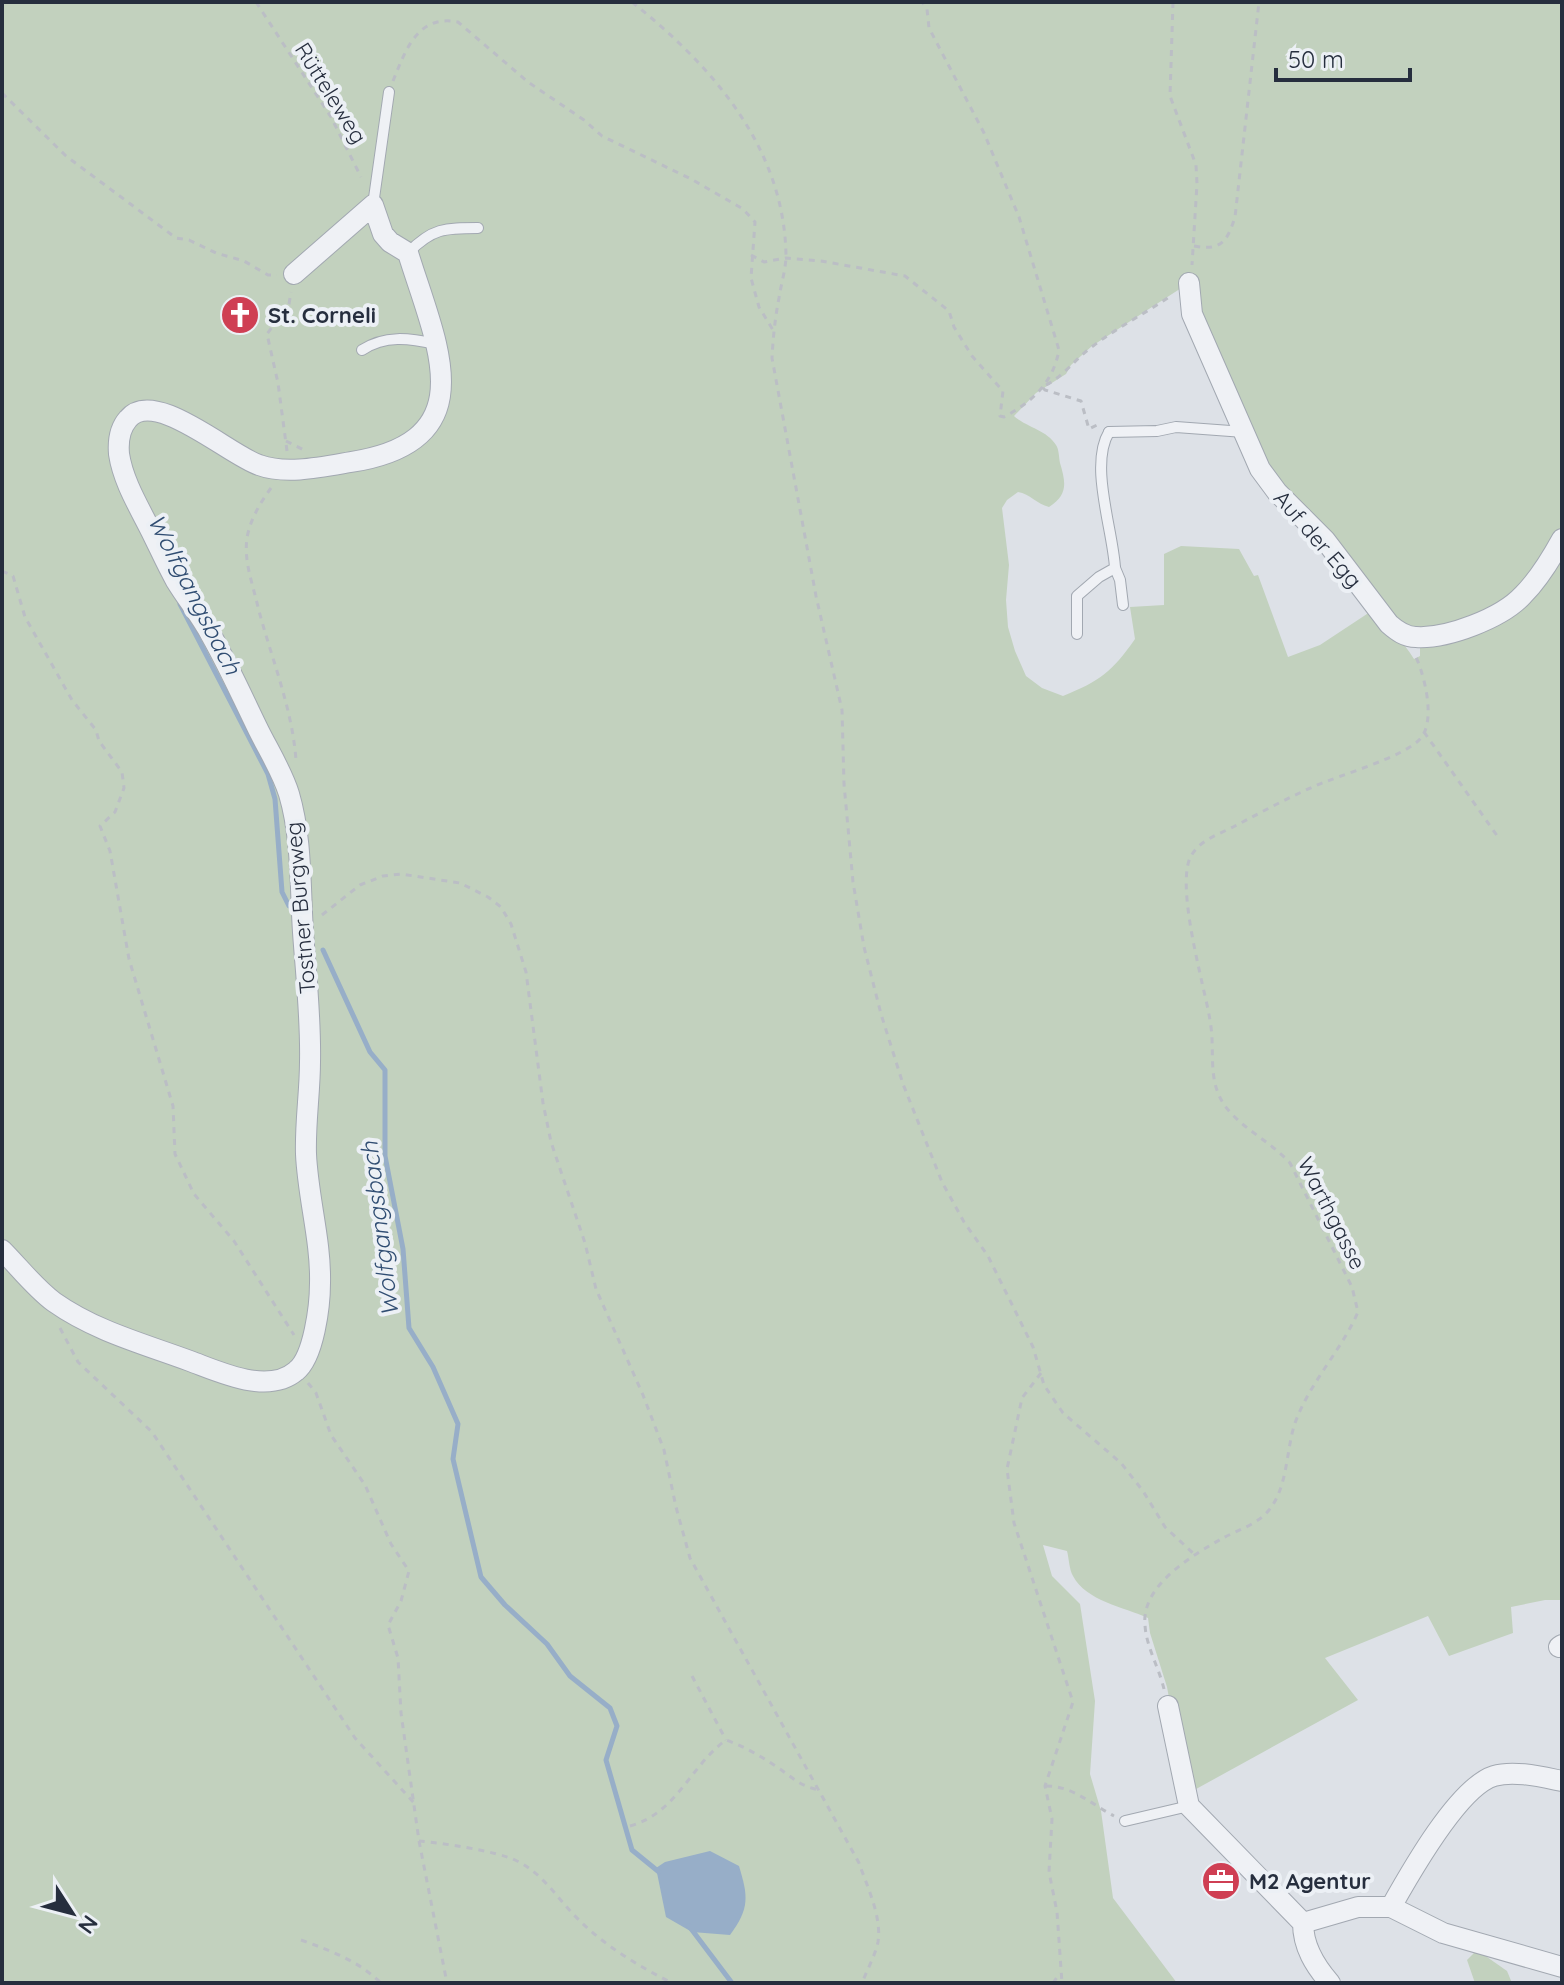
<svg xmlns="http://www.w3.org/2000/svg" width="1564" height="1985" font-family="Quicksand,sans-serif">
<rect width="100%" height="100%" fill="#dde1e7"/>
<g fill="#c2d1be">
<path d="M2,2h1560v529l-40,61 -20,16 -17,8 -37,12 -39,2 -16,-10 -65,-82 -49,-50 -15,-22 -68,-153 -4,-32 -100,65 -21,19 -5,9 -30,19 -22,23c12,11 33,14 42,29 3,4 3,13 4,18 6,20 8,32 -11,44 -12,-3 -19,-13 -31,-15l-11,8 -5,8 7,57 -3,35 2,27 7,24 11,25 16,12 21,8c37,-15 49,-24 72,-57l-5,-32 34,-2v-51l17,-8 58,3 15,27 4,-1 30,82 32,-12 53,-35c13,18 30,30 41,49l6,-3v-10c10,-9 28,-8 41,-12 51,-16 75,-41 101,-86v1052h-17l-34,7 2,26 -64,23 -21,-40 -103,42 33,42 -171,94 -20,-107 -17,-54 -2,-15c-24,-11 -62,-17 -75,-42 -4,-7 -4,-18 -6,-25l-24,-6 9,31 28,28 15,97 -5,73 11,37 12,87 64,85h-1175v-1504l2,-25 -2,-6z"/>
<path d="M1477,1950l30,21 5,12h-37l-8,-23z"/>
</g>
<path fill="#97aec8" d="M710,1851l29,15c9,30 11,42 -9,69l-38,-3 -26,-15 -10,-49 9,-6z"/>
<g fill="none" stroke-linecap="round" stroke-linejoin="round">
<g stroke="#97aec8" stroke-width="5">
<path d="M180,604l88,170 7,25 7,93 7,14"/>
<path d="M323,950l47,102 15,18v86l18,93 6,79 24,39 25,57 -5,35 28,118 24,28 42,39 23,32 40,32 7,18 -11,34 26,90 27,22"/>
<path d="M689,1926l43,57"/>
</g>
<defs>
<g id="lane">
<path d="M373,205l16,-113"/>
<path d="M408,253c24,-25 37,-25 70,-25"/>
<path d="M362,350c23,-15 47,-12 73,-6"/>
<path d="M1109,432l48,-1 19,-4 68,5"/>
<path d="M1115,568l5,12 3,25"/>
<path d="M1077,634v-38l22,-19 16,-9c-2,-38 -26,-103 -6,-136"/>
<path d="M1125,1821l64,-15"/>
</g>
<g id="street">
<path d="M1189,283l3,31 68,155 17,23 48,48 64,84c8,7 16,13 27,13 31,2 86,-19 107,-42 16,-16 28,-36 39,-56"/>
<path d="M2,1250c17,17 33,38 52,52 41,29 90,42 136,59 30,11 78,34 106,10 18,-14 24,-66 24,-88 1,-43 -12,-85 -14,-129 -1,-31 4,-62 4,-92 1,-44 -4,-87 -7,-130 -3,-46 -1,-94 -14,-138 -7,-23 -22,-46 -32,-67 -15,-31 -29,-62 -46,-92 -10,-19 -24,-36 -35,-54 -9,-16 -17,-34 -25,-50 -12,-24 -28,-50 -32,-77 -1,-12 1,-26 9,-35 26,-32 101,36 131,46 27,10 63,2 92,-3 136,-21 85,-118 57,-209l-18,-11 -7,-8 -10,-29 -79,69"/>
<path d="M1559,1647l3,-2"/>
<path d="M1168,1706l21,100 114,117c0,24 12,43 27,60"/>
<path d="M1391,1907l52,26 119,34"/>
<path d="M1303,1923l55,-16h33c18,-32 67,-120 103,-131 20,-6 48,1 68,5"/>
</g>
</defs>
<use href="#lane" stroke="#a2a8b1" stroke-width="12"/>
<use href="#street" stroke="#a2a8b1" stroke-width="22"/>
<g stroke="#bbbec5" stroke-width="3" stroke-dasharray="6 6" stroke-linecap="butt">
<path d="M256,2l75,115 30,60"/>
<path d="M632,2c80,64 152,145 154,253 0,14 -5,29 -7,43 -4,20 -6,40 -7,60l44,238 26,114 2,74 9,98 11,65 17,67 22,70 39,98 22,40 24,34 45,91 11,38 19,28 58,50 22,28 22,36 30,28"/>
<path d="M1173,2l-3,94 26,69 1,19 -5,81"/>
<path d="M393,81c13,-32 25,-67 65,-59l70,60 56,38 18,16 89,43 52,30 12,13 -4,56 8,29 14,23"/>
<path d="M2,93l64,63 110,82 13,2 27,13 28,8 24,14h9"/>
<path d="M1194,246c27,5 33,-4 41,-29l24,-215"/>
<path d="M751,255l13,7 22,-4 35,3 84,15 44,35 5,16 18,29 31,35 -3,25 4,1c28,-15 49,-34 55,-67l-40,-133 -35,-84 -55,-105 -2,-19 -5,-7"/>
<path d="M1046,385c19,-10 29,-26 47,-39 25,-19 53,-33 79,-51"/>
<path d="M1043,388l2,2 36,11 8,28 8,-4"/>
<path d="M286,441l18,9"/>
<path d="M287,451l-9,-68 -11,-49 22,-30 2,-12"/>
<path d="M271,488c-11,15 -21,32 -24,50 -3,21 4,41 9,61 13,54 36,106 40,161"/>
<path d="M2,571l11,5 12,41 47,83 24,30 3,11 23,31 2,16 -9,24 -15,14 10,25 19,108 44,147 2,48 19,40 40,47 60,94"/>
<path d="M1424,732l74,105"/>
<path d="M322,915l38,-30 23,-9 18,-2 59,9 28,14 13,10 10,17 15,48 17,131 8,39 34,101 11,46 47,106 21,55 12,57 14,51 169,305c8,23 23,54 19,79 -3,14 -11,28 -16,41"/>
<path d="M60,1328l18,34 74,70 203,306 60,66"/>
<path d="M1041,1373l-19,25 -15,71 7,54 59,179 -28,84 7,33 -3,53 8,40 5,71"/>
<path d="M308,1383l8,10 15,42 34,50 26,59 18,27 -8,30 -13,24 10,33 3,55 18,128 28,142"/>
<path d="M692,1676l34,64"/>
<path d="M1164,1689c-5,-21 -18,-43 -19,-64 -4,-40 48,-70 78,-87 15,-8 35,-14 46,-28 19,-23 17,-60 26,-87 15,-41 46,-72 63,-111l-6,-25 -62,-124c-18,-20 -42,-31 -60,-51 -20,-22 -17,-46 -18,-74 -1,-20 -7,-41 -11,-60 -6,-27 -22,-95 -11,-120 8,-17 27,-23 43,-31 27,-14 54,-29 82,-41 25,-11 89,-29 105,-47 16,-17 5,-62 -4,-82"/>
<path d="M1046,1786c27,0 45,18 68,30"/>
<path d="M630,1826c47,-13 60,-60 96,-86 17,6 33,15 48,25 17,11 26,22 46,25"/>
<path d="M419,1841c23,2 78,10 98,20 27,13 41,39 62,59 26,26 61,47 93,63"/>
<path d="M301,1940c30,11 56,20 80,43"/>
<path d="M1053,1983l7,-10"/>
</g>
<use href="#lane" stroke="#eff1f5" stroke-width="10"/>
<use href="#street" stroke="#eff1f5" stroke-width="20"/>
</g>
<defs>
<symbol id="church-disc" viewBox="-11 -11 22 22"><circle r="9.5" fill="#cf3f53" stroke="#ecf0f5"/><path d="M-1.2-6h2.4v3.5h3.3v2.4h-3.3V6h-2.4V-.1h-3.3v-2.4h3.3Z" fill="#fff"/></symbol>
<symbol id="office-disc" viewBox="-11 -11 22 22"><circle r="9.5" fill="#cf3f53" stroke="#ecf0f5"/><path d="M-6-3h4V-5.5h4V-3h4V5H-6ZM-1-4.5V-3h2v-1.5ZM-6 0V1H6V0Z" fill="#fff"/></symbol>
</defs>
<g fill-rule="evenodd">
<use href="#church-disc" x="218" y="293" width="44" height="44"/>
<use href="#office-disc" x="1199" y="1859" width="44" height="44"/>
</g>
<g text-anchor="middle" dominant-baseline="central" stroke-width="8" stroke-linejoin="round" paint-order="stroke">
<g font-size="22" fill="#262e3e" stroke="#ecf0f5">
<text transform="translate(331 93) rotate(58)">Rütteleweg</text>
<text transform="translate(1318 539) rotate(49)">Auf der Egg</text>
<text transform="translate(300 908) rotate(-95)">Tostner Burgweg</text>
<text transform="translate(1332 1213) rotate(63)">Warthgasse</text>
</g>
<g font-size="22" font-weight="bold" fill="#262e3e" stroke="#ecf0f5" text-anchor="start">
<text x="268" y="315">St. Corneli</text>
<text x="1249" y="1881">M2 Agentur</text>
</g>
<g font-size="24" font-style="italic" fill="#304d72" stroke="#ecf0f5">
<text transform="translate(195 594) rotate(63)">Wolfgangsbach</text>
<text transform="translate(379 1229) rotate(-97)">Wolfgangsbach</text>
</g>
</g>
<rect width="1564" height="1985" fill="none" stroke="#262e3e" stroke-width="8"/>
<g transform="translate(72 1913) rotate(126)" stroke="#ecf0f5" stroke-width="6" paint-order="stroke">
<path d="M0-6L14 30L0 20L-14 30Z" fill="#262e3e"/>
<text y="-12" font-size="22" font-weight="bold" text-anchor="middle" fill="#262e3e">N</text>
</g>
<path d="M1276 68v12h134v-12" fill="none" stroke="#262e3e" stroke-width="4"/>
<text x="1288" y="68" font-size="24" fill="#262e3e" stroke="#ecf0f5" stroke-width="6" paint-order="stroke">50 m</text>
</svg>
